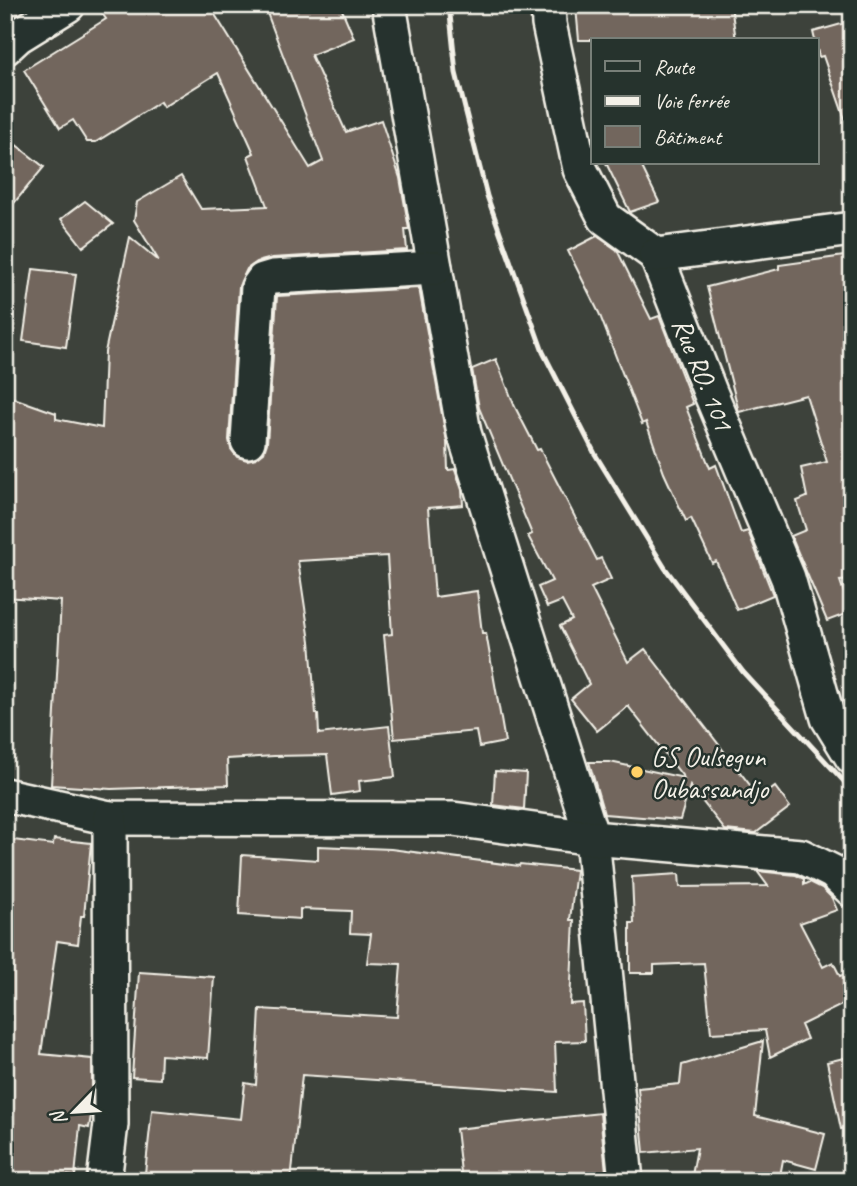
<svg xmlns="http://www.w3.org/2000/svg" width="857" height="1186" font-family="Caveat,sans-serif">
<rect width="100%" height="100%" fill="#3d423b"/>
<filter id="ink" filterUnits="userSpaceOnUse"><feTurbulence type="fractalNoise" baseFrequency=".0143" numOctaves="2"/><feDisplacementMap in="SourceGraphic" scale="14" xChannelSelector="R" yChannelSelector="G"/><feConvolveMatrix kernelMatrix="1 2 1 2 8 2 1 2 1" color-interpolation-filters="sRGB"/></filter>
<g filter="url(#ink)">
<g fill="#72665d" stroke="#f4f1e8" stroke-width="2">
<path d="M96,5h113l101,163 13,-7 -59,-156h76l14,33 -43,17 35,77 35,-12 19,58 9,51h-4l2,21 -135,8 -15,4 -10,7 -8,17 -10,154 2,9 6,8 10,3 9,-2 8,-6 3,-9 10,-147 142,-8 28,154 1,28 7,-1 7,21 1,15 -35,3 7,89 42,-6 5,42h4l19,109 -26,5 -3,-16 -82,8 -10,-104 8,-1 -5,-78 -89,5 12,80 6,73h2l1,20 70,-8 6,51 -36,4 1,10 -28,4 -5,-40 -53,1 -47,3 1,26 -117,4 -60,-4 10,-184 -56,-4v-202l51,18v6l46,9 3,-76 25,-115 29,24 -25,-41 3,-18 44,-26 20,33 66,-3 -19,-50 6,-3 -36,-80 -55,34 -3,-5 -64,40h-9l-14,-22 -13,8 -36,-58 82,-51z"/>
<path d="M603,5h128l5,35h-157l-3,-33z"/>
<path d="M852,21v107h-4l-25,-72 -4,1 -6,-25z"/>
<path d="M5,136l39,31 -39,47z"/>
<path d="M606,163h34l19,39 -29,10z"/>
<path d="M85,201l28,23 -30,23 -22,-28z"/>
<path d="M597,236l20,14 34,69 8,-3 34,88 -7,3 24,61 6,-3 25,68 7,-2 25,64 -36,15 -21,-49 -4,2 -21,-45 -5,3 -22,-48 -18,-51 -4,2 -43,-111 -31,-62z"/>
<path d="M852,255v325l-12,1 11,31 -24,9 -36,-85 15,-6 -9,-29 10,-4 -6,-29 26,-6 -21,-67 -67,17 -32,-125 72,-18v-4z"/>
<path d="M33,269l43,5 -10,73 -43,-6z"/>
<path d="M496,359l19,48 17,33 5,10 3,-1 57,111 4,-2 10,21 -20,9 37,74 17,-13 115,149 15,-11 15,20 -34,26 -31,-3 -35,-44 -10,34 -76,-6 -15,-52h21l74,16 -56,-72 -31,25 -26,-32 18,-15 -29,-58 12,-6 -10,-19 -15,6 -9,-20 14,-6 -24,-45 4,-2 -53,-126 -7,-39z"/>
<path d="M495,771l31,2 -2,36 -31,-4z"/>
<path d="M5,839l48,6 1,-6 37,4 -7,73h-3l-3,28 -21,-3 -16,113 51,5v50l-3,19 -9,-2 -5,50 -42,-4 -1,9h-27z"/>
<path d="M318,846l73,3 128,17 1,-2 56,6 -6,50h4l-4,84 13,-1 2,38 -30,1 2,50 -255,-17 -11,106h-44l-26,-3v3h-7l-69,-8 7,-63 89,9 4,-36 11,2 4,-76 137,8 4,-53 -34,-1 4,-29 -21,-1 1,-22 -51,-2v10l-61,-4 3,-60 76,5z"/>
<path d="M757,871l39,4 8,4v6l6,-3 12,6 10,10 5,12 -37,13 23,44 10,-5 7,14 12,-4v28l-51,25 6,14 -37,18 -5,-27 -54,3 -7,-70 -50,2v8h-24v-50h4l-2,-46 47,-3 1,13 88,-1z"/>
<path d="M139,972l75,5 -6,81 -47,-3 -1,24 -28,-2z"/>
<path d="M763,1041l-8,75 70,18 -9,35 -33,-9 -4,21h-88l6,-33 -53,5 -6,-65 42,-4 2,-19z"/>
<path d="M852,1056v71l-11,2 -14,-67z"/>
<path d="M600,1113l7,68h-145l-6,-52z"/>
</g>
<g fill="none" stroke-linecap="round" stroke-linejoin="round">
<defs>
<g id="minor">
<path d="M389,5l75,428 128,405 34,343"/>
<path d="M548,5l1,19 31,145 25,49 51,37 54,137 78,186 40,140 24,39"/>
<path d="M5,48l13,-12 50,-31"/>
<path d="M656,255l196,-26"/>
<path d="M248,441l10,-154 5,-7 10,-3 162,-9"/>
<path d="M5,795l105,23 343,1 139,19 209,18 32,16 19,18"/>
<path d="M104,1181l7,-57 -1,-306"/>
</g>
</defs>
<use href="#minor" stroke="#f4f1e8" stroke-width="38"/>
<use href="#minor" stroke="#26332d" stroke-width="33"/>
<path stroke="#f4f1e8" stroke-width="5" d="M449,5l7,68 31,123 56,156 52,102 70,114 78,104 109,118"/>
</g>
</g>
<circle fill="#ffd166" stroke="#26332d" stroke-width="2.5" cx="637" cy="772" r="7"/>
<g text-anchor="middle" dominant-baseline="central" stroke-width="5" stroke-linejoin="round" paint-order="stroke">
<g font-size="28" fill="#f4f1e8" stroke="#26332d">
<text transform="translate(703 374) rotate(68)">Rue RO. 101</text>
</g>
<g font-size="28" fill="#f4f1e8" stroke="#26332d" text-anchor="start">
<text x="651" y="756">GS Oulsegun<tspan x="651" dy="32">Oubassandjo</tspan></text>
</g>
</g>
<rect width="857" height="1186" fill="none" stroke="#26332d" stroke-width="28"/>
<rect x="14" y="14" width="829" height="1158" fill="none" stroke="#f4f1e8" stroke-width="2.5" filter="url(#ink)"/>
<rect x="591" y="38" width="228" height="126" fill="#26332d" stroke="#787f78" stroke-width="2"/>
<rect x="605" y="61" width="35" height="10" fill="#26332d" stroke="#787f78" stroke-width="2"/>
<text x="654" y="74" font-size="21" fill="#f4f1e8">Route</text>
<rect x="605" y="96" width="35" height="10" fill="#f4f1e8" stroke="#787f78" stroke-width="2"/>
<text x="654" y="108" font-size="21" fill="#f4f1e8">Voie ferrée</text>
<rect x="605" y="126" width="35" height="21" fill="#72665d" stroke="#787f78" stroke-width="2"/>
<text x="654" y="144" font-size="21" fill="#f4f1e8">Bâtiment</text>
<g transform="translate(74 1112) rotate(245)" stroke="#26332d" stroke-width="5" paint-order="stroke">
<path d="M0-5L12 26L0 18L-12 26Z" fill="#f4f1e8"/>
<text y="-10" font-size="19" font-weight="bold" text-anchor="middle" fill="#f4f1e8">N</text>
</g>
</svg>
